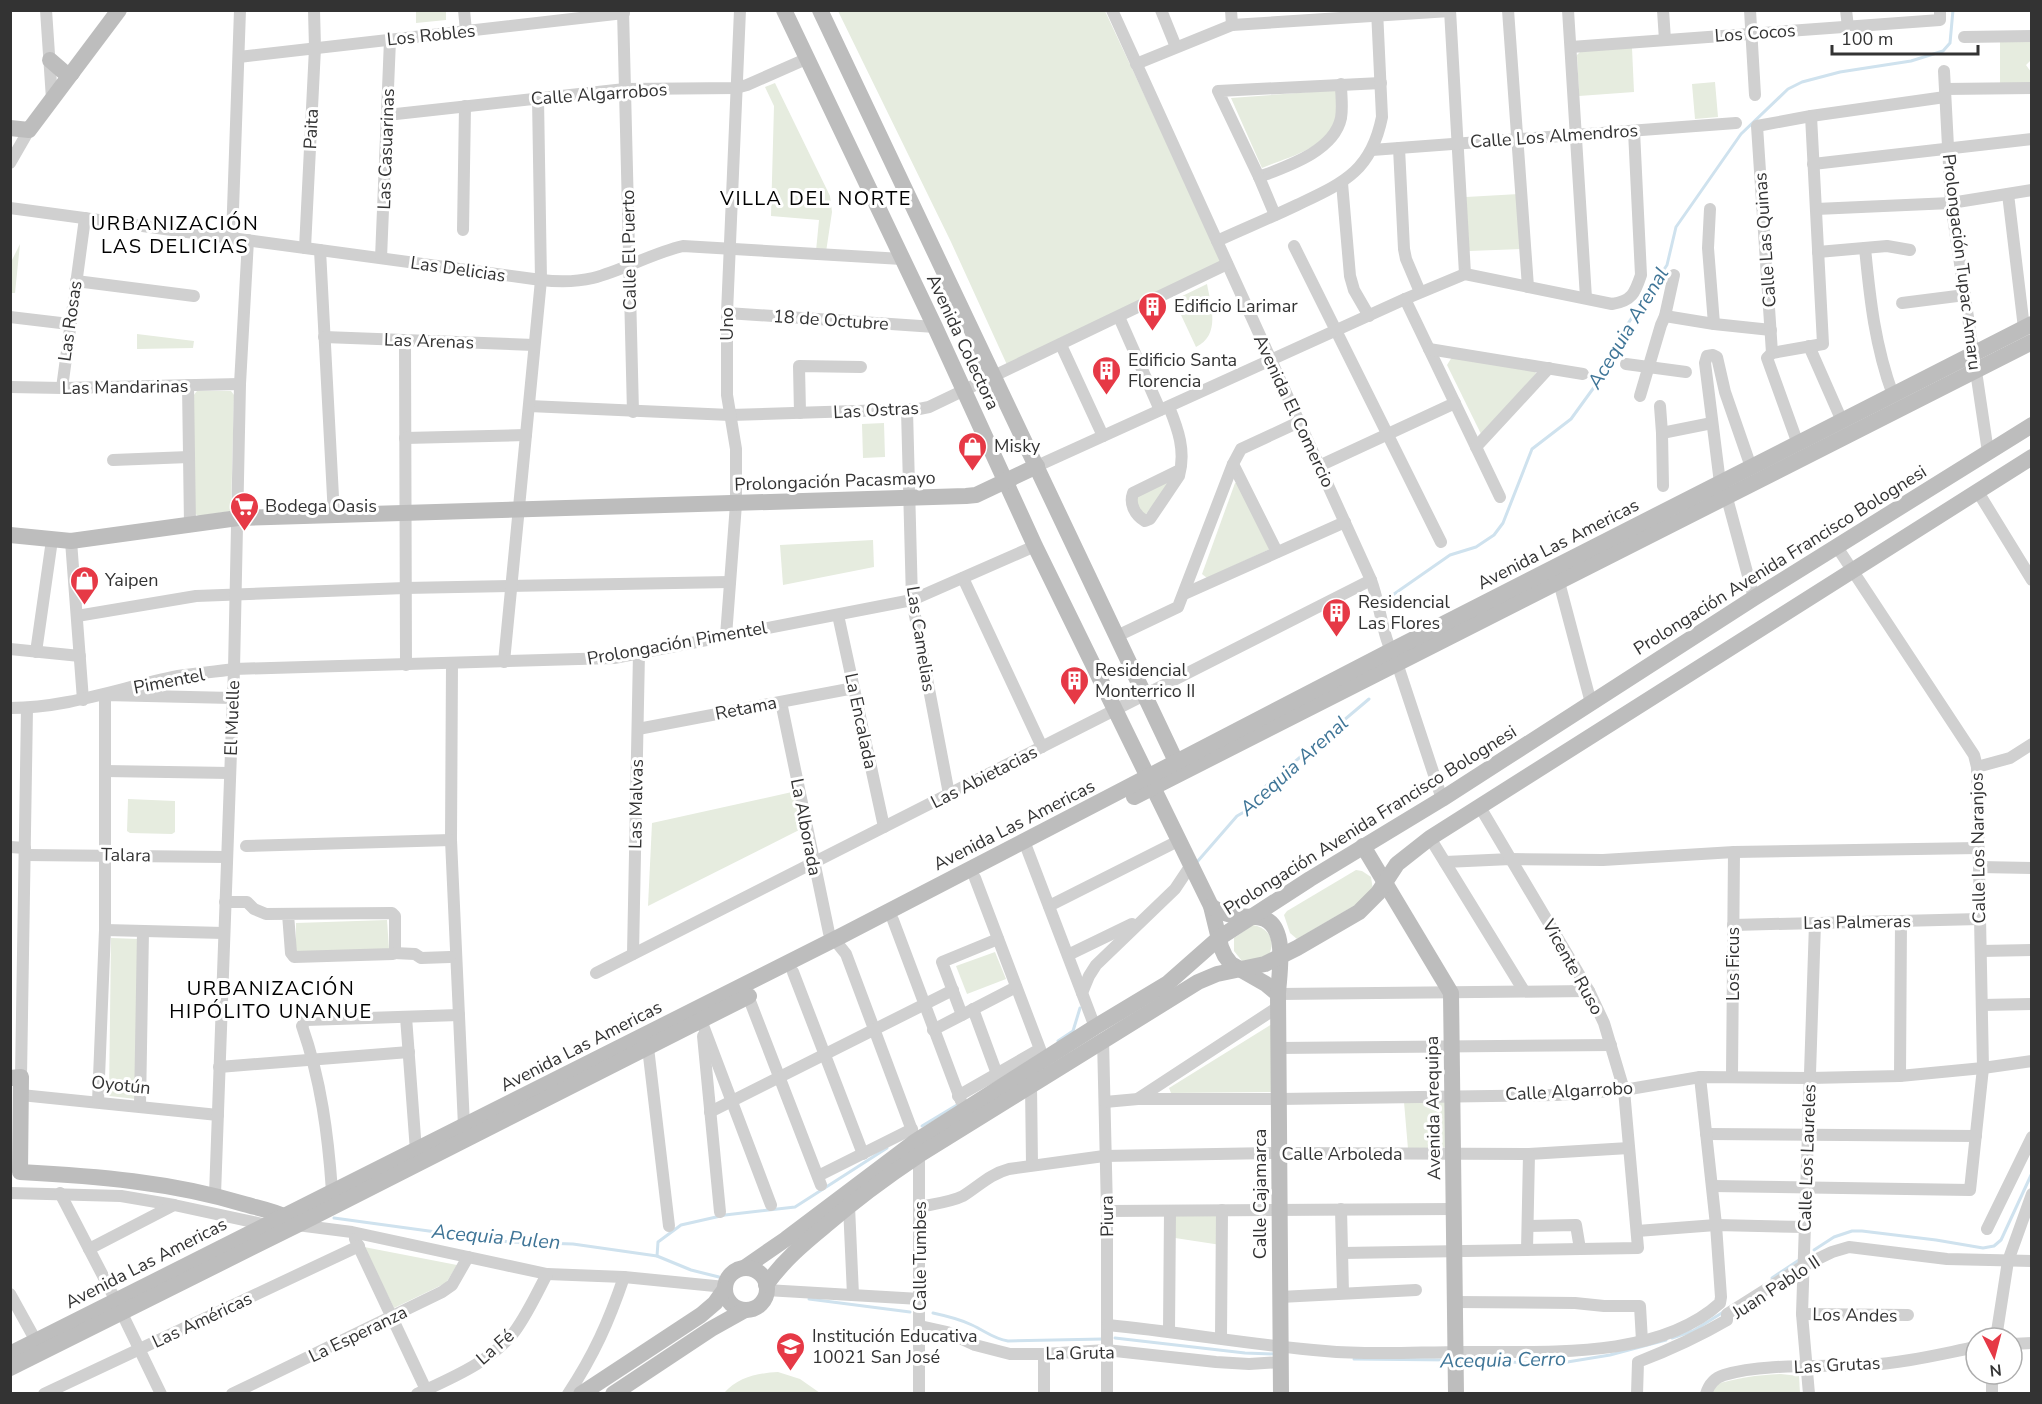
<svg xmlns="http://www.w3.org/2000/svg" width="2042" height="1404" font-family="'Nunito Sans',sans-serif">
<rect width="100%" height="100%" fill="#fff"/>
<g fill="#e6ecdf">
<path d="M416,11h30v9l-30,3z"/>
<path d="M838,11h267l118,252 -215,104 -57,-125z"/>
<path d="M2031,40v20l-5,5 5,7v13l-31,1v-44z"/>
<path d="M1632,48l2,44 -55,4 -2,-41 5,-5z"/>
<path d="M1715,82l3,35 -23,2 -3,-35z"/>
<path d="M775,83l55,113 2,16 -6,40 -10,-1 3,-31 -48,-4 3,-110 -9,-19z"/>
<path d="M1337,90c0,9 1,20 -1,29 -10,30 -48,38 -74,49l-31,-70z"/>
<path d="M1519,194l3,55 -53,2 -3,-54z"/>
<path d="M20,244l-5,49h-4v-31z"/>
<path d="M1207,284c4,22 14,51 -11,63l-22,-47z"/>
<path d="M137,334l57,7 -1,7 -56,1z"/>
<path d="M1452,357l83,14 1,3 -55,60 -34,-69z"/>
<path d="M197,391h34l3,4 -3,116 -32,5 -4,-2 -2,-118z"/>
<path d="M884,423l1,34 -22,1 -1,-34z"/>
<path d="M1170,477l3,5 -28,33 -6,-3 -5,-18z"/>
<path d="M1235,483h3l32,66 -63,29 -5,-4z"/>
<path d="M873,540l1,27 -91,18 -3,-40z"/>
<path d="M792,792l11,36 -155,78 4,-83z"/>
<path d="M128,799l47,2v31l-3,2 -42,-1 -3,-2z"/>
<path d="M1356,870l6,1 9,6 2,13 -4,7 -72,42 -7,-6 -6,-18 3,-4z"/>
<path d="M387,920l2,29 -93,3v-29z"/>
<path d="M1253,925c17,3 24,18 14,33l-25,3 -8,-10v-13z"/>
<path d="M111,938l28,1 -3,160 -27,-3z"/>
<path d="M995,952l11,27 -39,15 -11,-28z"/>
<path d="M1272,1024l1,68 -102,1 -2,-5z"/>
<path d="M1404,1102h47v45l-43,2z"/>
<path d="M1219,1215l2,30 -46,-7 -1,-22z"/>
<path d="M364,1247l93,18 -11,18 -52,25z"/>
<path d="M778,1372l22,7 20,14h-96c14,-16 34,-20 54,-21z"/>
<path d="M1781,1374l18,2 1,17 -88,1 2,-9c23,-7 43,-10 67,-11z"/>
</g>
<g fill="none" stroke-linecap="round" stroke-linejoin="round">
<g stroke="#cfe2ee" stroke-width="3">
<path d="M1384,605v-4l66,-46 26,-8 18,-12 9,-12 29,-74 39,-30 29,-40 21,-45 46,-69 9,-38 65,-93 47,-45 14,-7 38,-10 71,-11 32,-10 7,-8 3,-33"/>
<path d="M1197,862l40,-46 7,-4 16,-21 109,-92"/>
<path d="M1058,1041l15,-10 7,-23"/>
<path d="M922,1126l35,-21"/>
<path d="M334,1218l175,24 64,2 84,12 34,14 28,7"/>
<path d="M1814,1250l20,-13 18,-6h10l74,9 47,8 11,-2 7,-6 31,-67"/>
<path d="M657,1256l1,-14 23,-17 44,-10 70,-8 92,-59"/>
<path d="M1772,1278l27,-18"/>
<path d="M809,1299l101,13"/>
<path d="M933,1313c14,3 27,6 39,12 13,6 22,14 36,16l95,-2"/>
<path d="M1115,1338l130,15 29,1"/>
<path d="M1672,1338l21,-7 32,-20"/>
<path d="M1354,1359l96,1"/>
<path d="M1462,1360l93,4 55,-9 56,-15"/>
</g>
<g stroke="#d0d0d0" stroke-width="12">
<path d="M46,10l6,89"/>
<path d="M464,10l2,21"/>
<path d="M623,10l10,402"/>
<path d="M1112,10l259,570c10,27 11,58 26,83l45,136"/>
<path d="M1161,10l15,37"/>
<path d="M1231,10l1,15"/>
<path d="M1450,10l15,264"/>
<path d="M1508,10l20,277"/>
<path d="M1568,10l18,288"/>
<path d="M1663,10l2,30"/>
<path d="M1750,10l5,85"/>
<path d="M1846,10l2,17"/>
<path d="M1964,37l68,-1"/>
<path d="M1571,47l369,-27v-10"/>
<path d="M239,57l385,-44"/>
<path d="M1136,64l96,-39 218,-14"/>
<path d="M1944,71l7,132 37,249"/>
<path d="M1945,89l87,-1"/>
<path d="M387,115l238,-26 111,-1 11,-3 59,-26"/>
<path d="M1399,148l5,101 2,10 14,33"/>
<path d="M1372,150l364,-27"/>
<path d="M10,163l19,-33"/>
<path d="M1813,164l219,-25"/>
<path d="M1259,177c29,-11 75,-26 82,-59 2,-11 0,-23 0,-34"/>
<path d="M1342,183l8,93 4,14 15,26"/>
<path d="M2008,194l16,134"/>
<path d="M10,208l531,72c18,2 35,2 52,-2 31,-8 59,-25 90,-32l219,13"/>
<path d="M1710,209l-2,39 6,76"/>
<path d="M1816,209l135,-6 81,-13"/>
<path d="M1275,215l-16,-38 -41,-86 163,-8"/>
<path d="M463,230l2,-124"/>
<path d="M232,238l8,-228"/>
<path d="M1217,241c26,-12 53,-23 80,-36 46,-22 74,-33 85,-88l-5,-107"/>
<path d="M1294,246l147,296"/>
<path d="M305,248l10,-200 -1,-38"/>
<path d="M1865,248c5,52 10,98 28,147"/>
<path d="M320,250l14,266"/>
<path d="M1818,252l69,-6 23,4"/>
<path d="M381,258l9,-218"/>
<path d="M76,281l118,15"/>
<path d="M1405,299l95,198"/>
<path d="M1902,303l63,-8"/>
<path d="M727,313l208,14"/>
<path d="M1665,316l49,8 57,6"/>
<path d="M10,317l59,7"/>
<path d="M1119,317l41,93"/>
<path d="M324,337l210,8"/>
<path d="M405,340l1,325"/>
<path d="M1061,345l42,91"/>
<path d="M1809,346l33,75"/>
<path d="M1429,349l154,25"/>
<path d="M1772,353l-15,-227 54,-10 134,-19"/>
<path d="M1626,364l60,8"/>
<path d="M188,385l2,140"/>
<path d="M10,387l52,1 178,-4"/>
<path d="M62,388l23,-170"/>
<path d="M1640,396l21,-71 4,-9 9,-41"/>
<path d="M529,406l201,9 189,-6 10,-2 298,-143"/>
<path d="M1660,406l2,27 1,53"/>
<path d="M1169,407c9,22 17,44 10,69l-29,43 -5,2c-10,-6 -16,-17 -12,-28l47,-23"/>
<path d="M907,410l5,190 37,194"/>
<path d="M800,413l-1,-47 62,1"/>
<path d="M1662,433l50,-10"/>
<path d="M405,438l121,-3"/>
<path d="M1798,444l-31,-86 5,-5 51,-9 -12,-228"/>
<path d="M1476,447l73,-79"/>
<path d="M113,460l76,-3"/>
<path d="M1233,464l44,88"/>
<path d="M1037,466l368,-167 60,-25 147,30c20,-3 23,-11 29,-29l-7,-144"/>
<path d="M1319,466l136,-63"/>
<path d="M1751,467l-26,-75 -8,-35 -4,-2 -6,1 -2,7 15,120 7,15 27,100"/>
<path d="M1978,492l54,88"/>
<path d="M71,541l12,159"/>
<path d="M1556,574l3,8 32,121"/>
<path d="M963,578l79,169"/>
<path d="M1184,594l161,-72"/>
<path d="M838,615l46,212"/>
<path d="M77,616l119,-20 209,-8 325,-6"/>
<path d="M726,636l10,-132v-55l-9,-54v-82l13,-303"/>
<path d="M1117,636l61,-29 55,-143 8,-15 58,-27"/>
<path d="M10,649l70,7"/>
<path d="M36,652l16,-112"/>
<path d="M504,662l37,-382 -3,-182"/>
<path d="M452,663l-1,177 13,286"/>
<path d="M781,702l48,231 17,21 70,187"/>
<path d="M10,708c59,0 112,-21 168,-32 19,-3 37,-4 56,-7l380,-11 298,-58 123,-54"/>
<path d="M638,729l216,-41"/>
<path d="M1977,767l33,-9 22,-14"/>
<path d="M105,771l125,2"/>
<path d="M1430,838l94,153"/>
<path d="M1024,841l71,186"/>
<path d="M246,846l205,-6"/>
<path d="M10,847l15,1"/>
<path d="M25,855l202,2"/>
<path d="M1445,862l66,-3 92,1 131,-8 244,-4"/>
<path d="M1979,867l53,1"/>
<path d="M225,902h22l7,7 12,5 126,-1 3,3v35l-2,3 -99,3 -3,-4 -3,-39"/>
<path d="M1049,906l131,-66"/>
<path d="M893,920l68,181"/>
<path d="M1733,925l247,-6"/>
<path d="M105,930l119,3"/>
<path d="M1981,951l51,-1"/>
<path d="M394,953l21,1 6,4 29,-1"/>
<path d="M633,954l6,-301"/>
<path d="M1068,955l64,-31"/>
<path d="M793,972l70,182"/>
<path d="M596,973l775,-393"/>
<path d="M1082,993l7,-17 7,-11 79,-76 16,-24"/>
<path d="M1278,994l311,-3"/>
<path d="M748,996l73,189"/>
<path d="M1982,1005l50,-1"/>
<path d="M973,1009l24,65"/>
<path d="M962,1015l-20,-53 56,-23"/>
<path d="M406,1017l10,134"/>
<path d="M701,1020l70,185"/>
<path d="M933,1030l83,-43"/>
<path d="M703,1036l17,176"/>
<path d="M647,1039l22,187"/>
<path d="M1103,1039l4,172v183"/>
<path d="M1278,1048l333,-3"/>
<path d="M219,1067l190,-15"/>
<path d="M1732,1076l2,-224"/>
<path d="M1900,1076l1,-155"/>
<path d="M21,1077l6,-369"/>
<path d="M1031,1085l1,80"/>
<path d="M21,1095l197,20"/>
<path d="M958,1096l82,-47 -65,-171"/>
<path d="M1139,1098l139,-91"/>
<path d="M98,1102l7,-172v-235l127,3"/>
<path d="M1105,1102l33,-3h141l278,-4 67,-5 76,-13 110,1 90,-2 83,-8 49,-7"/>
<path d="M140,1106l3,-175"/>
<path d="M710,1112l243,-122"/>
<path d="M1706,1134l270,2"/>
<path d="M919,1155v239"/>
<path d="M818,1176l94,-47"/>
<path d="M1712,1186l258,4 13,-122 -6,-301 -3,-12 -137,-208"/>
<path d="M332,1191c-4,-57 -11,-111 -30,-165l4,-6 153,-5"/>
<path d="M10,1193l111,3 53,9 93,20"/>
<path d="M60,1193l55,106 46,95"/>
<path d="M215,1195l19,-526 6,-285 8,-144"/>
<path d="M849,1206l4,89"/>
<path d="M920,1207c13,-3 31,-5 43,-11 16,-10 27,-22 46,-27l95,-13 175,-3 250,1 100,-6"/>
<path d="M1341,1209l2,84"/>
<path d="M1107,1211l347,-2"/>
<path d="M297,1225l55,7 195,42 77,3 101,10"/>
<path d="M1528,1226l48,-1 4,24"/>
<path d="M1987,1229l45,-92"/>
<path d="M1637,1231l79,-6 89,2"/>
<path d="M355,1239l73,155"/>
<path d="M89,1249l85,-44"/>
<path d="M1527,1250l2,-96"/>
<path d="M1342,1253l296,-5 -14,-158 -20,-67 -15,-32 -109,-184"/>
<path d="M766,1290l154,9"/>
<path d="M10,1294l26,47"/>
<path d="M1280,1297l136,-7"/>
<path d="M1455,1302l120,1 29,3h36l2,35"/>
<path d="M1802,1314l106,1"/>
<path d="M1108,1325c72,7 144,20 217,26 51,5 103,0 155,1 75,0 181,5 240,-49l1,-6 -5,-72 -16,-148"/>
<path d="M920,1326l27,6 28,13 35,9h34l62,-4 110,12 33,2 32,-2"/>
<path d="M1169,1331l1,-120"/>
<path d="M1221,1338l1,-128"/>
<path d="M1996,1338l12,-77 24,-67"/>
<path d="M2012,1344l20,-1"/>
<path d="M1044,1354v40"/>
<path d="M44,1394l315,-148"/>
<path d="M232,1394l210,-102 10,-7 16,-28"/>
<path d="M417,1394c34,-16 74,-32 98,-63 13,-18 22,-38 32,-57"/>
<path d="M568,1394c26,-39 41,-73 56,-117"/>
<path d="M1637,1394l1,-32c31,-12 60,-25 89,-42v-6l76,-48 29,-14 17,-5 98,12 85,2"/>
<path d="M1706,1394c3,-10 8,-16 18,-19 39,-12 100,-8 143,-10 37,-2 73,-11 109,-18"/>
<path d="M1809,1394l-7,-80 13,-391"/>
<path d="M1992,1394v-20"/>
</g>
<g stroke="#bdbdbd" stroke-width="16">
<path d="M784,10l151,317 100,219 176,360 10,41 4,9 6,8 35,20 12,10"/>
<path d="M820,10l361,762"/>
<path d="M50,60l15,13h7"/>
<path d="M10,128l19,2 90,-120"/>
<path d="M10,535l61,6 167,-23 728,-22 10,-1 61,-29"/>
<path d="M1134,797l898,-455"/>
<path d="M1363,846l88,147 5,401"/>
<path d="M1211,906c16,11 27,10 45,11 34,2 23,55 22,77l3,400"/>
<path d="M10,1078l11,-1 -1,95c76,4 151,10 224,32 14,4 31,7 44,14"/>
<path d="M744,1268l42,-29 130,-98 179,-114 73,-44 51,-45 91,-59 132,-80 312,-201 278,-173"/>
<circle cx="746" cy="1289" r="21"/>
<path d="M766,1285c17,-24 37,-41 59,-59 30,-26 61,-49 94,-71l279,-173 19,-8 48,-10 32,-16 62,-36 19,-19 19,-29 33,-26 602,-381"/>
<path d="M10,1354l833,-419 547,-284 642,-327"/>
<path d="M10,1368l289,-144 450,-228"/>
<path d="M581,1394l120,-79 14,-12 10,-14"/>
<path d="M613,1394l98,-65 34,-19"/>
</g>
</g>
<defs>
<symbol id="building-pin" viewBox="-11 -11 22 30"><path d="M0 17L-7.5 6A9.5 9.5 0 1 1 7.5 6Z" fill="#e63946" stroke="#fff"/><path d="M-4-6H4V6H1V3H-1V6H-4ZM-2.5-4.3h1.7v1.8h-1.7ZM.8-4.3h1.7v1.8H.8ZM-2.5-1h1.7V.8h-1.7ZM.8-1h1.7V.8H.8Z" fill="#fff"/></symbol>
<symbol id="shop-pin" viewBox="-11 -11 22 30"><path d="M0 17L-7.5 6A9.5 9.5 0 1 1 7.5 6Z" fill="#e63946" stroke="#fff"/><path d="M-5-2.5h2.3a2.7 3.5 0 0 1 5.4 0H5L5.5 6h-11ZM-1.5-2.5h3a1.5 2.3 0 0 0-3 0Z" fill="#fff"/></symbol>
<symbol id="supermarket-pin" viewBox="-11 -11 22 30"><path d="M0 17L-7.5 6A9.5 9.5 0 1 1 7.5 6Z" fill="#e63946" stroke="#fff"/><path d="M-6-5.5h2.5l.6 2H6L4.5 2H-2.5L-4.4-4H-6ZM-1.5 3.2a1.3 1.3 0 1 0 .1 0ZM3 3.2a1.3 1.3 0 1 0 .1 0Z" fill="#fff"/></symbol>
<symbol id="school-pin" viewBox="-11 -11 22 30"><path d="M0 17L-7.5 6A9.5 9.5 0 1 1 7.5 6Z" fill="#e63946" stroke="#fff"/><path d="M0-5L7-2L0 1L-7-2ZM-4 1L0 2.5L4 1V4Q0 6-4 4Z" fill="#fff"/></symbol>
</defs>
<g fill-rule="evenodd">
<use href="#building-pin" x="1136" y="290" width="33" height="45"/>
<use href="#building-pin" x="1090" y="354" width="33" height="45"/>
<use href="#shop-pin" x="956" y="430" width="33" height="45"/>
<use href="#supermarket-pin" x="228" y="490" width="33" height="45"/>
<use href="#shop-pin" x="68" y="564" width="33" height="45"/>
<use href="#building-pin" x="1320" y="596" width="33" height="45"/>
<use href="#building-pin" x="1058" y="664" width="33" height="45"/>
<use href="#school-pin" x="774" y="1330" width="33" height="45"/>
</g>
<g text-anchor="middle" dominant-baseline="central" stroke-width="6" stroke-linejoin="round" paint-order="stroke">
<g font-size="18" fill="#333" stroke="#fff">
<text transform="translate(1755 33) rotate(-4)">Los Cocos</text>
<text transform="translate(431 35) rotate(-6)">Los Robles</text>
<text transform="translate(599 94) rotate(-4)">Calle Algarrobos</text>
<text transform="translate(311 129) rotate(-87)">Paita</text>
<text transform="translate(1554 136) rotate(-4)">Calle Los Almendros</text>
<text transform="translate(386 149) rotate(-88)">Las Casuarinas</text>
<text transform="translate(1765 240) rotate(-94)">Calle Las Quinas</text>
<text transform="translate(629 250) rotate(-91)">Calle El Puerto</text>
<text transform="translate(1962 262) rotate(83)">Prolongación Tupac Amaru</text>
<text transform="translate(458 269) rotate(8)">Las Delicias</text>
<text transform="translate(831 320) rotate(4)">18 de Octubre</text>
<text transform="translate(70 321) rotate(-82)">Las Rosas</text>
<text transform="translate(727 324) rotate(-90)">Uno</text>
<text transform="translate(429 341) rotate(2)">Las Arenas</text>
<text transform="translate(963 342) rotate(65)">Avenida Colectora</text>
<text transform="translate(125 387) rotate(-1)">Las Mandarinas</text>
<text transform="translate(876 410) rotate(-3)">Las Ostras</text>
<text transform="translate(1294 411) rotate(65)">Avenida El Comercio</text>
<text transform="translate(835 481) rotate(-2)">Prolongación Pacasmayo</text>
<text transform="translate(1558 544) rotate(-27)">Avenida Las Americas</text>
<text transform="translate(1780 560) rotate(-32)">Prolongación Avenida Francisco Bolognesi</text>
<text transform="translate(921 639) rotate(81)">Las Camelias</text>
<text transform="translate(677 643) rotate(-10)">Prolongación Pimentel</text>
<text transform="translate(169 681) rotate(-11)">Pimentel</text>
<text transform="translate(746 708) rotate(-11)">Retama</text>
<text transform="translate(232 718) rotate(-88)">El Muelle</text>
<text transform="translate(861 721) rotate(78)">La Encalada</text>
<text transform="translate(984 777) rotate(-27)">Las Abietacias</text>
<text transform="translate(636 804) rotate(-89)">Las Malvas</text>
<text transform="translate(1370 820) rotate(-32)">Prolongación Avenida Francisco Bolognesi</text>
<text transform="translate(1014 825) rotate(-27)">Avenida Las Americas</text>
<text transform="translate(806 827) rotate(79)">La Alborada</text>
<text transform="translate(1978 848) rotate(-91)">Calle Los Naranjos</text>
<text transform="translate(126 855) rotate(1)">Talara</text>
<text transform="translate(1857 922) rotate(-1)">Las Palmeras</text>
<text transform="translate(1733 964) rotate(-90)">Los Ficus</text>
<text transform="translate(1573 967) rotate(61)">Vicente Ruso</text>
<text transform="translate(581 1046) rotate(-27)">Avenida Las Americas</text>
<text transform="translate(121 1085) rotate(6)">Oyotún</text>
<text transform="translate(1569 1091) rotate(-3)">Calle Algarrobo</text>
<text transform="translate(1433 1108) rotate(-91)">Avenida Arequipa</text>
<text x="1342" y="1154">Calle Arboleda</text>
<text transform="translate(1807 1158) rotate(-88)">Calle Los Laureles</text>
<text transform="translate(1260 1194) rotate(-90)">Calle Cajamarca</text>
<text transform="translate(1107 1216) rotate(-91)">Piura</text>
<text transform="translate(920 1256) rotate(-90)">Calle Tumbes</text>
<text transform="translate(146 1263) rotate(-27)">Avenida Las Americas</text>
<text transform="translate(1776 1287) rotate(-33)">Juan Pablo II</text>
<text transform="translate(1855 1315) rotate(1)">Los Andes</text>
<text transform="translate(202 1320) rotate(-25)">Las Américas</text>
<text transform="translate(358 1334) rotate(-26)">La Esperanza</text>
<text transform="translate(495 1347) rotate(-41)">La Fé</text>
<text transform="translate(1080 1353) rotate(-1)">La Gruta</text>
<text transform="translate(1837 1365) rotate(-3)">Las Grutas</text>
</g>
<g font-size="18" fill="#333" stroke="#fff" text-anchor="start">
<text x="1174" y="306">Edificio Larimar</text>
<text x="1128" y="360">Edificio Santa<tspan x="1128" dy="21">Florencia</tspan></text>
<text x="994" y="446">Misky</text>
<text x="265" y="506">Bodega Oasis</text>
<text x="105" y="580">Yaipen</text>
<text x="1358" y="602">Residencial<tspan x="1358" dy="21">Las Flores</tspan></text>
<text x="1095" y="670">Residencial<tspan x="1095" dy="21">Monterrico II</tspan></text>
<text x="812" y="1336">Institución Educativa<tspan x="812" dy="21">10021 San José</tspan></text>
</g>
<g font-size="20" letter-spacing="1.5" fill="#000" stroke="#fff">
<text x="816" y="198">VILLA DEL NORTE</text>
<text x="175" y="223">URBANIZACIÓN<tspan x="175" dy="23">LAS DELICIAS</tspan></text>
<text x="271" y="988">URBANIZACIÓN<tspan x="271" dy="23">HIPÓLITO UNANUE</tspan></text>
</g>
<g font-size="20" font-style="italic" fill="#3f7597" stroke="#fff">
<text transform="translate(1628 328) rotate(-59)">Acequia Arenal</text>
<text transform="translate(1294 766) rotate(-42)">Acequia Arenal</text>
<text transform="translate(496 1237) rotate(5)">Acequia Pulen</text>
<text transform="translate(1503 1360) rotate(-1)">Acequia Cerro</text>
</g>
</g>
<rect width="2042" height="1404" fill="none" stroke="#333333" stroke-width="24"/>
<g transform="translate(1994 1356) rotate(174)"><circle r="28" fill="#ffffff" stroke="#adadad" stroke-width="1.5"/>
<path d="M0-4.5L10 22L0 15L-10 22Z" fill="#e63946"/>
<text y="-9" font-size="16" font-weight="bold" text-anchor="middle" fill="#333333">N</text>
</g>
<path d="M1832 45v9h146v-9" fill="none" stroke="#333333" stroke-width="3"/>
<text x="1841" y="45" font-size="18" fill="#333333" stroke="#ffffff" stroke-width="4.5" paint-order="stroke">100 m</text>
</svg>
